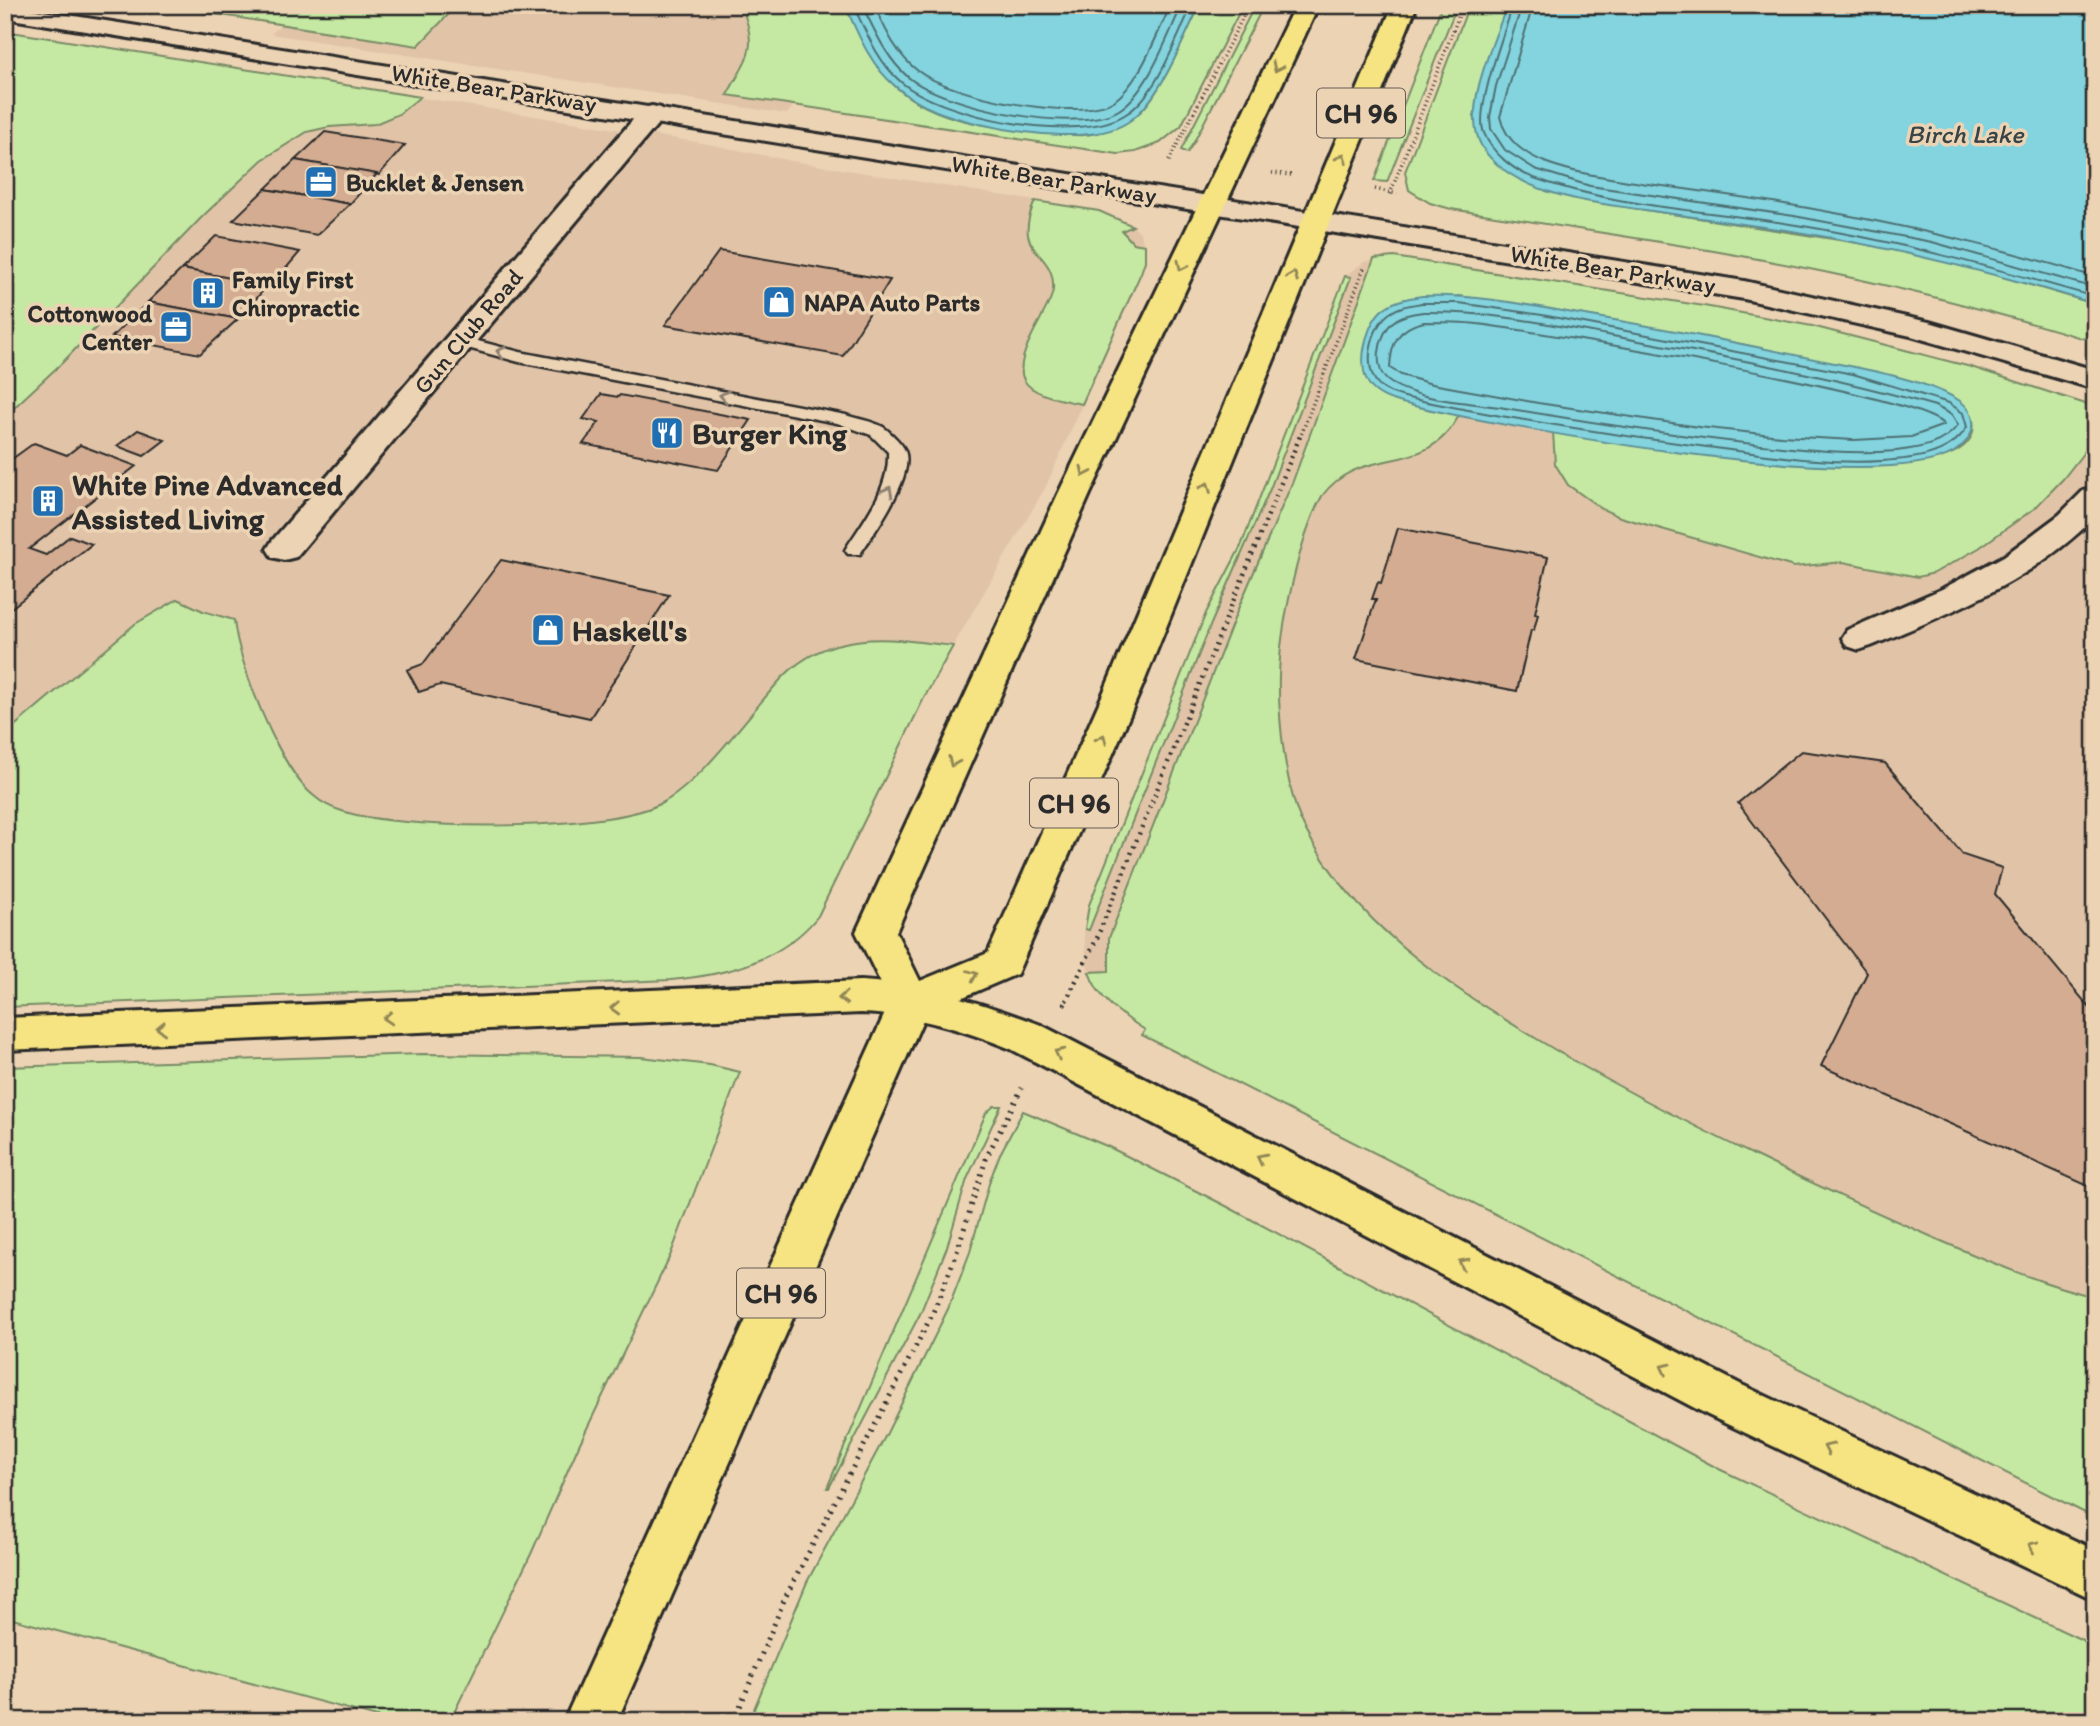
<svg xmlns="http://www.w3.org/2000/svg" width="2100" height="1726" font-family="Itim,sans-serif">
<rect width="100%" height="100%" fill="#ecd3b4"/>
<filter id="ink" filterUnits="userSpaceOnUse"><feTurbulence type="fractalNoise" baseFrequency=".0143" numOctaves="2"/><feDisplacementMap in="SourceGraphic" scale="14" xChannelSelector="R" yChannelSelector="G"/><feConvolveMatrix kernelMatrix="1 2 1 2 8 2 1 2 1" color-interpolation-filters="sRGB"/></filter>
<g filter="url(#ink)">
<g fill="#e1c4a7">
<path d="M303,5h567l-83,109 -516,-80z"/>
<path d="M5,31l698,112 89,18 299,49 28,8 20,13 7,19 -2,17 -99,221 -109,187 -113,233 -818,25z"/>
<path d="M1394,257l200,31 218,38 159,41 124,39v981l-964,-366 -24,-19 -15,-22 -5,-16 -3,-30 3,-24 119,-297 35,-67 105,-271 18,-13z"/>
</g>
<g fill="#c5e9a2" stroke="#788a66" stroke-width="2">
<path d="M158,5h289l2,9 -31,32z"/>
<path d="M741,5h104c14,29 26,59 50,81 40,38 108,43 160,47 12,1 26,4 37,1 10,-2 41,-16 48,-22 22,-20 46,-79 60,-107h43l-62,121 -21,17 -25,9 -17,2 -391,-59c21,-39 32,-45 14,-90z"/>
<path d="M1255,5h9l-70,137 -7,11 -6,-3z"/>
<path d="M1442,5h15l-70,177 -13,-1z"/>
<path d="M1469,5h38l-26,77 -7,35 72,74 42,10 283,44 88,19 136,40v38c-83,-25 -167,-48 -252,-66 -130,-28 -262,-46 -392,-67l-21,-6 -21,-13 -4,-18z"/>
<path d="M5,31l415,66 -21,17 -24,10 -46,3 -22,5 -45,28 -59,56 -140,146 -58,54z"/>
<path d="M1035,201l64,10 34,15 -11,5 11,12 12,2v16l-4,12 -59,131c-64,-12 -76,-23 -42,-84 4,-9 12,-20 13,-30 3,-42 -43,-33 -18,-89z"/>
<path d="M1394,257l310,49 108,20 159,41 124,40v31l-32,41 -28,29 -56,40 -45,25 -16,4 -75,-15 -49,5 -174,-50 -18,-8 -34,-24 -13,-21 -2,-32c45,7 449,83 419,-16l-20,-19 -61,-20 -145,-32 -156,-29 -131,-20 -76,13c-16,19 -21,43 -18,67l62,33 32,6c-33,65 -97,27 -137,81 -23,41 -42,133 -43,180 -1,42 6,113 25,151 51,97 137,154 228,209 75,46 153,86 232,124 58,28 116,54 175,80 51,22 102,44 156,57v221l-953,-483 3,-5c-23,-15 -47,-30 -56,-58l20,-1v-33l129,-329 55,-128 81,-222z"/>
<path d="M1345,276l6,1 -81,212 -59,135 -122,306 -4,-1 4,-24 117,-292 35,-67z"/>
<path d="M178,599l25,12 31,9c4,43 46,150 80,176 8,7 18,12 28,15 59,20 266,21 320,-8 41,-22 88,-91 121,-126 47,-49 108,-39 170,-31l-29,52 -106,218c-36,45 -92,59 -147,64l-666,27v-273l130,-110z"/>
<path d="M423,1054l218,3 69,8 30,7 -70,184 -91,189 -48,109 -81,167h-58l-387,-104v-550z"/>
<path d="M994,1106h7l-34,73 -20,68 -27,67 -91,174h-2l159,-375z"/>
<path d="M1023,1111l86,36 117,59 493,263 376,177v75h-1346l58,-139 80,-149 61,-124 22,-57 20,-72 10,-26z"/>
</g>
<g fill="#83d4de" stroke="#609096" stroke-width="2">
<path d="M845,5h355c-17,34 -40,96 -72,117 -40,27 -149,6 -192,-11 -15,-6 -29,-15 -41,-25 -25,-21 -37,-52 -50,-81z"/>
<path d="M1507,5h588v299c-100,-31 -200,-56 -303,-73 -49,-7 -98,-14 -147,-21 -33,-5 -67,-8 -98,-19 -24,-8 -51,-22 -65,-44 -22,-38 12,-104 25,-142z"/>
<path d="M1422,296c50,-2 101,8 151,17 80,13 161,29 241,46 40,8 113,20 146,42 22,16 14,38 -6,51 -76,45 -448,-24 -544,-47 -12,-3 -25,-6 -35,-14 -21,-17 -11,-63 6,-80 11,-10 26,-13 41,-15z"/>
</g>
<g fill="none" stroke-linecap="round" stroke-linejoin="round">
<g stroke="#4e6f73" stroke-width="2">
<path d="M853,5c13,27 25,57 48,77 41,35 178,63 225,32 31,-19 51,-77 66,-109"/>
<path d="M862,5c13,26 24,53 46,72 36,30 170,58 211,33 29,-18 49,-75 63,-105"/>
<path d="M874,5c11,24 22,49 44,66 32,25 160,52 196,30 26,-18 43,-68 57,-96"/>
<path d="M1513,5c-8,26 -39,105 -29,128 8,20 30,38 50,45 81,29 172,32 256,46 105,16 204,44 305,73"/>
<path d="M1522,5l-26,81 -6,31 1,12 14,21 30,19 55,17 204,30 138,26 163,46"/>
<path d="M1533,5l-33,112c6,24 24,37 47,46 30,11 63,15 94,20 44,6 88,12 132,19 109,18 216,42 322,75"/>
<path d="M1422,303h37l83,12 311,59 96,29 14,10 4,14c-17,29 -55,32 -85,34 -58,4 -117,-7 -175,-14 -100,-13 -200,-28 -299,-49 -10,-3 -23,-6 -30,-14 -16,-18 -7,-58 12,-71 9,-7 21,-8 32,-10z"/>
<path d="M1423,312c74,-1 144,16 216,29 99,18 199,37 296,65l17,9 6,10c-15,20 -38,23 -62,26 -47,4 -96,-2 -143,-7 -83,-9 -165,-22 -248,-36 -35,-6 -81,-6 -114,-25 -20,-12 -13,-48 2,-61 8,-7 20,-9 30,-10z"/>
<path d="M1424,322c18,0 36,0 53,2 60,7 445,71 467,101l-33,12 -57,3 -73,-4 -82,-9 -161,-24 -106,-19 -31,-9 -11,-7c1,-26 8,-40 34,-46z"/>
</g>
</g>
<g fill="#d4ac91" stroke="#2b2b2b" stroke-width="2">
<path d="M325,132l80,13 -26,30 -84,-15z"/>
<path d="M295,160l82,14 -27,30 -85,-15z"/>
<path d="M265,189l85,15 -33,31 -84,-15z"/>
<path d="M216,236l84,16 -29,34 -89,-17z"/>
<path d="M719,251l171,29 -47,76 -178,-31z"/>
<path d="M182,269l86,16 -30,34 -90,-17z"/>
<path d="M148,302l90,17 -38,35 -88,-17z"/>
<path d="M601,394l17,3 2,-2 131,25 -33,50 -135,-26 16,-22 -16,-3z"/>
<path d="M138,430l27,10 -21,16 -27,-10z"/>
<path d="M34,443l33,12 13,-10 56,21 -107,83 17,6 24,-19 22,8 -87,69v-149z"/>
<path d="M1398,528l150,29 -13,56 3,1 -4,16h-3l-14,61 -161,-32 20,-60h-4l6,-17 3,1z"/>
<path d="M501,560l168,35 -79,123 -150,-33 -21,7 -12,-22 16,-6z"/>
<path d="M1801,751l84,12 78,92 39,13 -7,26 100,120v175l-274,-123 46,-93 -129,-170z"/>
</g>
<g fill="none" stroke-linecap="round" stroke-linejoin="round">
<defs>
<path id="lane" d="M459,336l61,16 326,63c11,4 26,6 37,12 6,4 20,17 22,24 10,25 -31,82 -45,103h-12l-3,-4c18,-29 45,-61 43,-98l-17,-17 -34,-12 -318,-61 -66,-18 -2,-3 2,-3z"/>
<g id="street">
<path d="M652,106l9,2 4,6 -4,6 -365,437 -12,3 -12,-3 -5,-8 5,-8 371,-433z"/>
<path d="M2095,488v29c-61,63 -145,96 -224,129l-12,4 -12,-4 -5,-8 5,-8 95,-41 62,-33 55,-41 24,-24z"/>
</g>
<path id="secondary" d="M5,5l1739,276 185,41 166,48v19l-184,-53 -167,-37 -1739,-281z"/>
<path id="primary" d="M1295,5h24l-229,489 -194,438 24,49 68,-28 118,-266 287,-682h24l-275,682 -125,287 -91,39 -309,708h-53l326,-719 -34,-70 202,-438z"/>
<path id="highway" d="M861,981c63,3 121,22 180,44l701,360 353,165v50l-387,-185 -697,-366c-49,-20 -97,-34 -150,-36l-856,37v-32z"/>
</defs>
<use href="#lane" stroke="#2b2b2b" stroke-width="5"/>
<use href="#street" stroke="#2b2b2b" stroke-width="6"/>
<use href="#secondary" stroke="#2b2b2b" stroke-width="6"/>
<use href="#primary" stroke="#2b2b2b" stroke-width="6"/>
<use href="#highway" stroke="#2b2b2b" stroke-width="6"/>
<g stroke="#2b2b2b" stroke-width="3.5" stroke-dasharray="1 3.5" stroke-linecap="butt">
<path d="M1169,161l80,-156"/>
<path d="M1272,173l19,2"/>
<path d="M1375,189l22,5"/>
<path d="M1390,194l73,-189"/>
<path d="M1300,438l64,-170"/>
</g>
<path stroke="#2b2b2b" stroke-width="4.5" stroke-dasharray="2 5" stroke-linecap="butt" d="M1066,1001l31,-63 203,-502"/>
<g stroke="#2b2b2b" stroke-width="5" stroke-dasharray="2 6" stroke-linecap="butt">
<path d="M1064,1005l3,-6"/>
<path d="M734,1721l51,-123 147,-283 23,-57 32,-102 35,-68"/>
</g>
<use href="#lane" fill="#ecd3b4" fill-rule="evenodd"/>
<use href="#street" fill="#ecd3b4" fill-rule="evenodd"/>
<use href="#secondary" fill="#ecd3b4" fill-rule="evenodd"/>
<use href="#primary" fill="#f6e381" fill-rule="evenodd"/>
<use href="#highway" fill="#f6e381" fill-rule="evenodd"/>
</g>
<defs><path id="oneway-chevron" d="M-2-3.5L2.5 0L-2 3.5" fill="none" stroke-width="1.6" stroke-linecap="round" stroke-linejoin="round" transform="scale(1.75)"/></defs>
<g stroke="#908756">
<use href="#oneway-chevron" transform="translate(1277 67) rotate(116)"/>
<use href="#oneway-chevron" transform="translate(1342 158) rotate(-68)"/>
<use href="#oneway-chevron" transform="translate(1182 266) rotate(115)"/>
<use href="#oneway-chevron" transform="translate(1293 276) rotate(-68)"/>
<use href="#oneway-chevron" transform="translate(1085 472) rotate(115)"/>
<use href="#oneway-chevron" transform="translate(1206 487) rotate(-68)"/>
<use href="#oneway-chevron" transform="translate(1102 739) rotate(-66)"/>
<use href="#oneway-chevron" transform="translate(953 762) rotate(114)"/>
<use href="#oneway-chevron" transform="translate(973 975) rotate(-23)"/>
<use href="#oneway-chevron" transform="translate(843 998) rotate(177)"/>
<use href="#oneway-chevron" transform="translate(615 1008) rotate(178)"/>
<use href="#oneway-chevron" transform="translate(388 1018) rotate(177)"/>
<use href="#oneway-chevron" transform="translate(161 1028) rotate(178)"/>
<use href="#oneway-chevron" transform="translate(1059 1053) rotate(-153)"/>
<use href="#oneway-chevron" transform="translate(1261 1158) rotate(-153)"/>
<use href="#oneway-chevron" transform="translate(1463 1263) rotate(-153)"/>
<use href="#oneway-chevron" transform="translate(1665 1368) rotate(-153)"/>
<use href="#oneway-chevron" transform="translate(1828 1448) rotate(-155)"/>
<use href="#oneway-chevron" transform="translate(2033 1546) rotate(-155)"/>
</g>
<g stroke="#8c7f70">
<use href="#oneway-chevron" transform="translate(501 352) rotate(-165)"/>
<use href="#oneway-chevron" transform="translate(724 396) rotate(-169)"/>
<use href="#oneway-chevron" transform="translate(888 491) rotate(-62)"/>
</g>
</g>
<defs>
<symbol id="office-square" viewBox="-11 -11 22 22"><rect x="-9" y="-9" width="18" height="18" rx="4" fill="#1f6fb2" stroke="#ecd3b4"/><path d="M-6-3h4V-5.5h4V-3h4V5H-6ZM-1-4.5V-3h2v-1.5ZM-6 0V1H6V0Z" fill="#fff"/></symbol>
<symbol id="building-square" viewBox="-11 -11 22 22"><rect x="-9" y="-9" width="18" height="18" rx="4" fill="#1f6fb2" stroke="#ecd3b4"/><path d="M-4-6H4V6H1V3H-1V6H-4ZM-2.5-4.3h1.7v1.8h-1.7ZM.8-4.3h1.7v1.8H.8ZM-2.5-1h1.7V.8h-1.7ZM.8-1h1.7V.8H.8Z" fill="#fff"/></symbol>
<symbol id="shop-square" viewBox="-11 -11 22 22"><rect x="-9" y="-9" width="18" height="18" rx="4" fill="#1f6fb2" stroke="#ecd3b4"/><path d="M-5-2.5h2.3a2.7 3.5 0 0 1 5.4 0H5L5.5 6h-11ZM-1.5-2.5h3a1.5 2.3 0 0 0-3 0Z" fill="#fff"/></symbol>
<symbol id="restaurant-square" viewBox="-11 -11 22 22"><rect x="-9" y="-9" width="18" height="18" rx="4" fill="#1f6fb2" stroke="#ecd3b4"/><path d="M-5-6h1v4h1v-4h1v4h1v-4h1v5L-1.5 .5V6h-2V.5L-5-1ZM5-6V6H3V1.5H1.5Q1.5-4 5-6Z" fill="#fff"/></symbol>
</defs>
<g fill-rule="evenodd">
<use href="#office-square" x="302" y="163" width="38" height="38"/>
<use href="#building-square" x="189" y="274" width="38" height="38"/>
<use href="#shop-square" x="760" y="283" width="38" height="38"/>
<use href="#office-square" x="157" y="308" width="38" height="38"/>
<use href="#restaurant-square" x="648" y="414" width="38" height="38"/>
<use href="#building-square" x="29" y="482" width="38" height="38"/>
<use href="#shop-square" x="529" y="611" width="38" height="38"/>
</g>
<g text-anchor="middle" dominant-baseline="central" stroke-width="7" stroke-linejoin="round" paint-order="stroke">
<g font-size="24" fill="#2b2b2b" stroke="#ecd3b4">
<text transform="translate(494 88) rotate(9)">White Bear Parkway</text>
<text transform="translate(1054 179) rotate(9)">White Bear Parkway</text>
<text transform="translate(1613 269) rotate(9)">White Bear Parkway</text>
<text transform="translate(468 331) rotate(-50)">Gun Club Road</text>
</g>
<g font-size="24" font-weight="bold" fill="#2b2b2b" stroke="#ecd3b4" text-anchor="start">
<text x="346" y="182">Bucklet &amp; Jensen</text>
<text x="232" y="279">Family First<tspan x="232" dy="28">Chiropractic</tspan></text>
<text x="804" y="302">NAPA Auto Parts</text>
<text x="152" y="313" text-anchor="end">Cottonwood<tspan x="152" dy="28">Center</tspan></text>
</g>
<g font-size="26" font-style="italic" fill="#384446" stroke="#ecd3b4">
<text x="1965" y="134">Birch Lake</text>
</g>
<g fill="#ecd3b4" stroke="#655d54" stroke-width="2">
<rect x="1317" y="88.5" width="88" height="49" rx="5"/>
<rect x="1030" y="778.5" width="88" height="49" rx="5"/>
<rect x="737" y="1268.5" width="88" height="49" rx="5"/>
</g>
<g font-size="28" font-weight="bold" fill="#2b2b2b">
<text x="1361" y="113">CH 96</text>
<text x="1074" y="803">CH 96</text>
<text x="781" y="1293">CH 96</text>
</g>
<g font-size="30" font-weight="bold" fill="#2b2b2b" stroke="#ecd3b4" text-anchor="start">
<text x="692" y="433">Burger King</text>
<text x="72" y="484">White Pine Advanced<tspan x="72" dy="34">Assisted Living</tspan></text>
<text x="572" y="630">Haskell's</text>
</g>
</g>
<rect width="2100" height="1726" fill="none" stroke="#ecd3b4" stroke-width="28"/>
<rect x="14" y="14" width="2072" height="1698" fill="none" stroke="#2b2b2b" stroke-width="2.5" filter="url(#ink)"/>
</svg>
